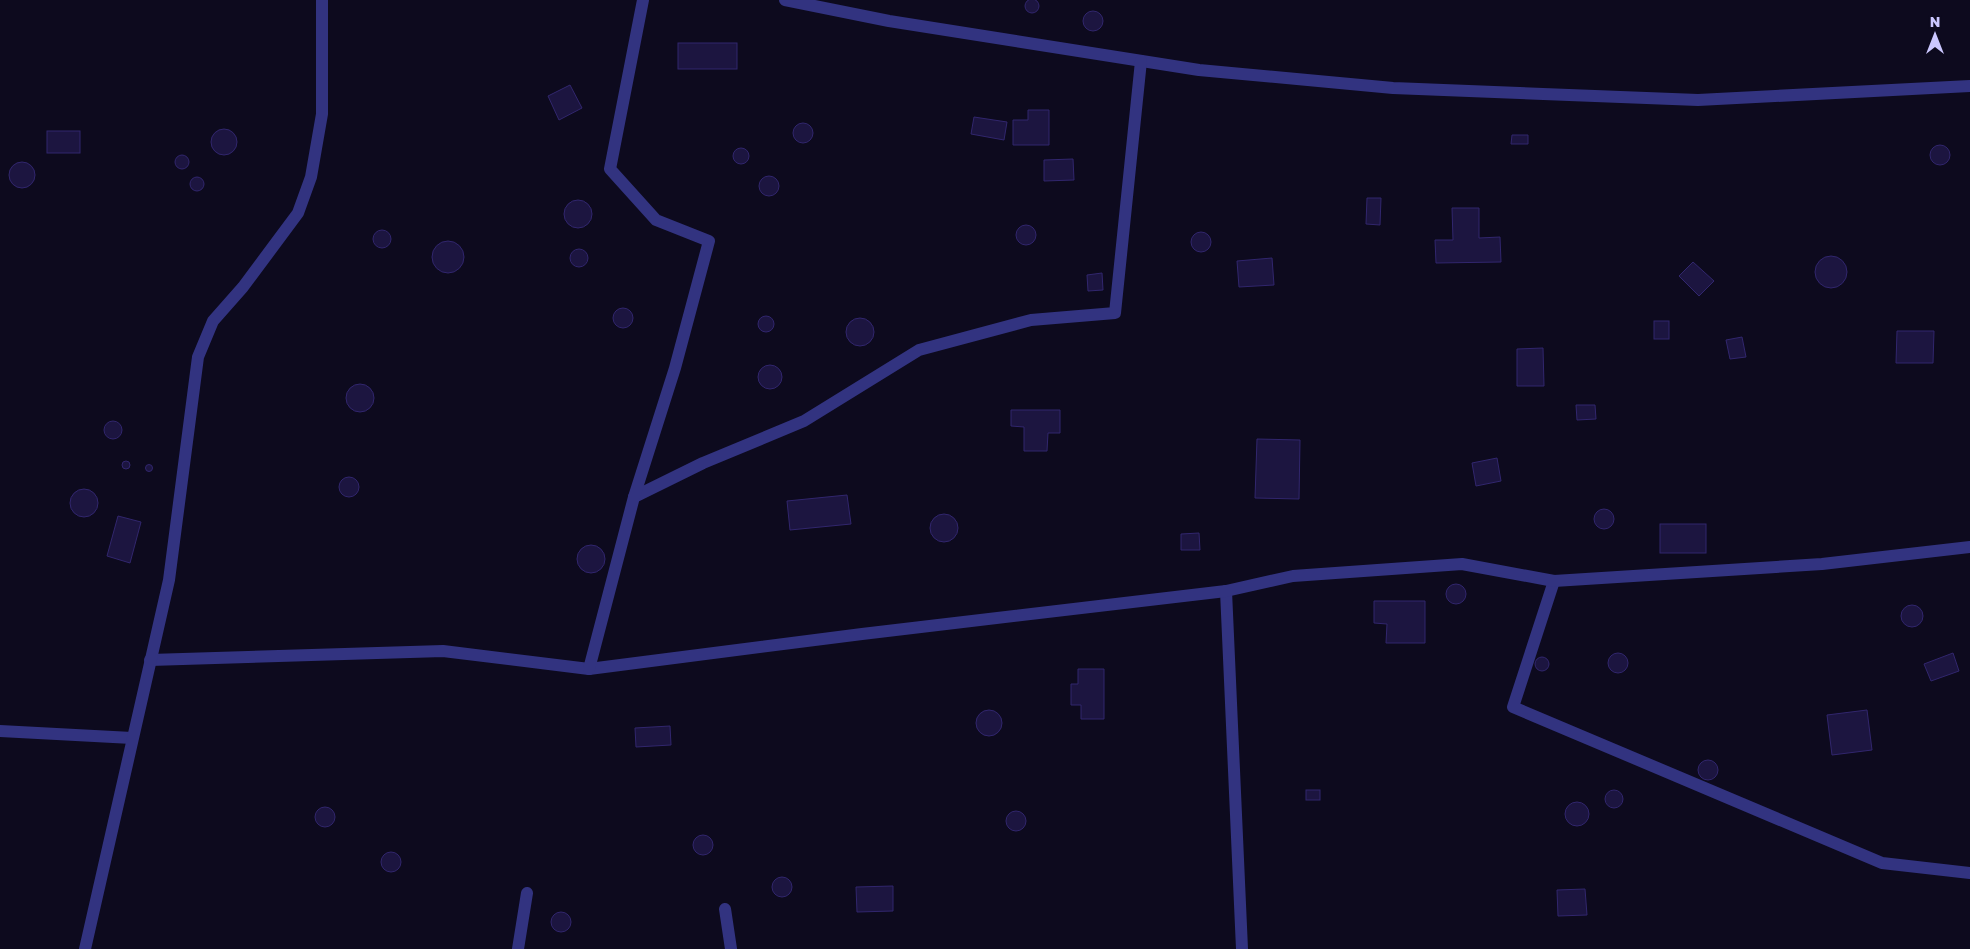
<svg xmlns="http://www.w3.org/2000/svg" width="1970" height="949" font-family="'Golos Text',sans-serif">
<rect width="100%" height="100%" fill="#0d0a1e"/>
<g fill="#1c1540" stroke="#31266d">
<circle cx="1032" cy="6" r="7"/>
<circle cx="1093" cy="21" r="10"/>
<rect x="678" y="43" width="59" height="26"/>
<path d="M570,85l12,23 -23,12 -11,-24z"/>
<path d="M1028,110h21v35h-36v-25h15z"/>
<path d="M974,117l33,5 -3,18 -33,-6z"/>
<circle cx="803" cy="133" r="10"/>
<circle cx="224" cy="142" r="13"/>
<rect x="47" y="131" width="33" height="22"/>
<path d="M1512,135h16v9h-17z"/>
<circle cx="1940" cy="155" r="10"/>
<circle cx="741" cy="156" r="8"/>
<circle cx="182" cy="162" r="7"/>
<path d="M1073,159l1,21 -30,1v-21z"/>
<circle cx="22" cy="175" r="13"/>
<circle cx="769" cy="186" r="10"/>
<circle cx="197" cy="184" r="7"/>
<path d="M1367,198h14l-1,27 -14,-1z"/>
<circle cx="578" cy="214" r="14"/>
<path d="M1452,208h27v30l21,-1 1,25 -65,1 -1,-23h18z"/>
<circle cx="1026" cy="235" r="10"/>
<circle cx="382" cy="239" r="9"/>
<circle cx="1201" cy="242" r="10"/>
<circle cx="448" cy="257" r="16"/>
<circle cx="579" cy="258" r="9"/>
<circle cx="1831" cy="272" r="16"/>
<path d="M1272,258l2,27 -35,2 -2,-26z"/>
<path d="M1693,262l21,19 -15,15 -20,-20z"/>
<path d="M1102,273l1,17 -15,1 -1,-16z"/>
<circle cx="623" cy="318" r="10"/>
<circle cx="766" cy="324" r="8"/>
<circle cx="860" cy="332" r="14"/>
<rect x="1654" y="321" width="15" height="18"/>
<path d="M1897,331h37l-1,32h-37z"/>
<path d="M1742,337l4,20 -16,2 -4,-19z"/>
<path d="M1543,348l1,38h-27v-37z"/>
<circle cx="770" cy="377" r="12"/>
<circle cx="360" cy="398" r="14"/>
<path d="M1576,405h19l1,14 -19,1z"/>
<path d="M1011,410h49v23h-12l-1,18h-23v-24l-13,-1z"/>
<circle cx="113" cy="430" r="9"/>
<path d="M1257,439l43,1 -1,59 -44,-1z"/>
<path d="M1497,458l4,23 -25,5 -4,-23z"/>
<circle cx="126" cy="465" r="4"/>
<circle cx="149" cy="468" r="3.5"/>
<circle cx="349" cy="487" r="10"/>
<circle cx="84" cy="503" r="14"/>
<path d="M847,495l4,29 -61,6 -3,-29z"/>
<circle cx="1604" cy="519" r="10"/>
<circle cx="944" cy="528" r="14"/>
<path d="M118,516l23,6 -11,41 -23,-7z"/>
<rect x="1660" y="524" width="46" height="29"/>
<path d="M1199,533l1,17h-19v-16z"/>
<circle cx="591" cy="559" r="14"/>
<circle cx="1456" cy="594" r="10"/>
<path d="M1374,601h51v42h-39l1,-19 -13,-1z"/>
<circle cx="1912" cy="616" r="11"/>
<path d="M1953,653l6,18 -28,10 -7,-17z"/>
<circle cx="1618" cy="663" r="10"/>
<circle cx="1542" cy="664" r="7"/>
<path d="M1078,669h26v50h-23v-14h-10v-21h7z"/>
<circle cx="989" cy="723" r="13"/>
<path d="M1867,710l5,40 -40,5 -5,-40z"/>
<path d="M670,726l1,19 -35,2 -1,-19z"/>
<circle cx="1708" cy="770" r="10"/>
<rect x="1306" y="790" width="14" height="10"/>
<circle cx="1614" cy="799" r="9"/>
<circle cx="1577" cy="814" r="12"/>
<circle cx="325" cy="817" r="10"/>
<circle cx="1016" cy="821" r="10"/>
<circle cx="703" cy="845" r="10"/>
<circle cx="391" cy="862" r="10"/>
<circle cx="782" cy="887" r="10"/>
<path d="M893,886v25l-36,1 -1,-25z"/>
<path d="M1585,889l2,26 -29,1 -1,-26z"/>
<circle cx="561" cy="922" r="10"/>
</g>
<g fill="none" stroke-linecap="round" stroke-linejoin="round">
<g stroke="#323380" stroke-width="12">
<path d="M785,0l104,21 310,49 194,18 305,12 272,-14"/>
<path d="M634,497l69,-34 101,-42 115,-71 112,-30 84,-7 26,-252"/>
<path d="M1554,581l-41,126 369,156 88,10"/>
<path d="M1226,591l16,358"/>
<path d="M150,660l293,-9 146,18 273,-35 364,-43 67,-15 169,-12 92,17 268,-17 148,-17"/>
<path d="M589,669l45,-172 41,-129 34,-127 -53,-21 -46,-51 33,-169"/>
<path d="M0,731l132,7"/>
<path d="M725,909l6,40"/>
<path d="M85,949l84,-369 29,-223 15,-36 30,-34 55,-74 13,-36 11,-63v-114"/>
<path d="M518,949l9,-56"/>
</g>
</g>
<g transform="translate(1935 35)" stroke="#0d0a1e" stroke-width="4" paint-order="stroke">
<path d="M0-4L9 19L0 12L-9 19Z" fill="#cbc7ff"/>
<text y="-8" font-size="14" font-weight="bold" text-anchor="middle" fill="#cbc7ff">N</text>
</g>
</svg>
